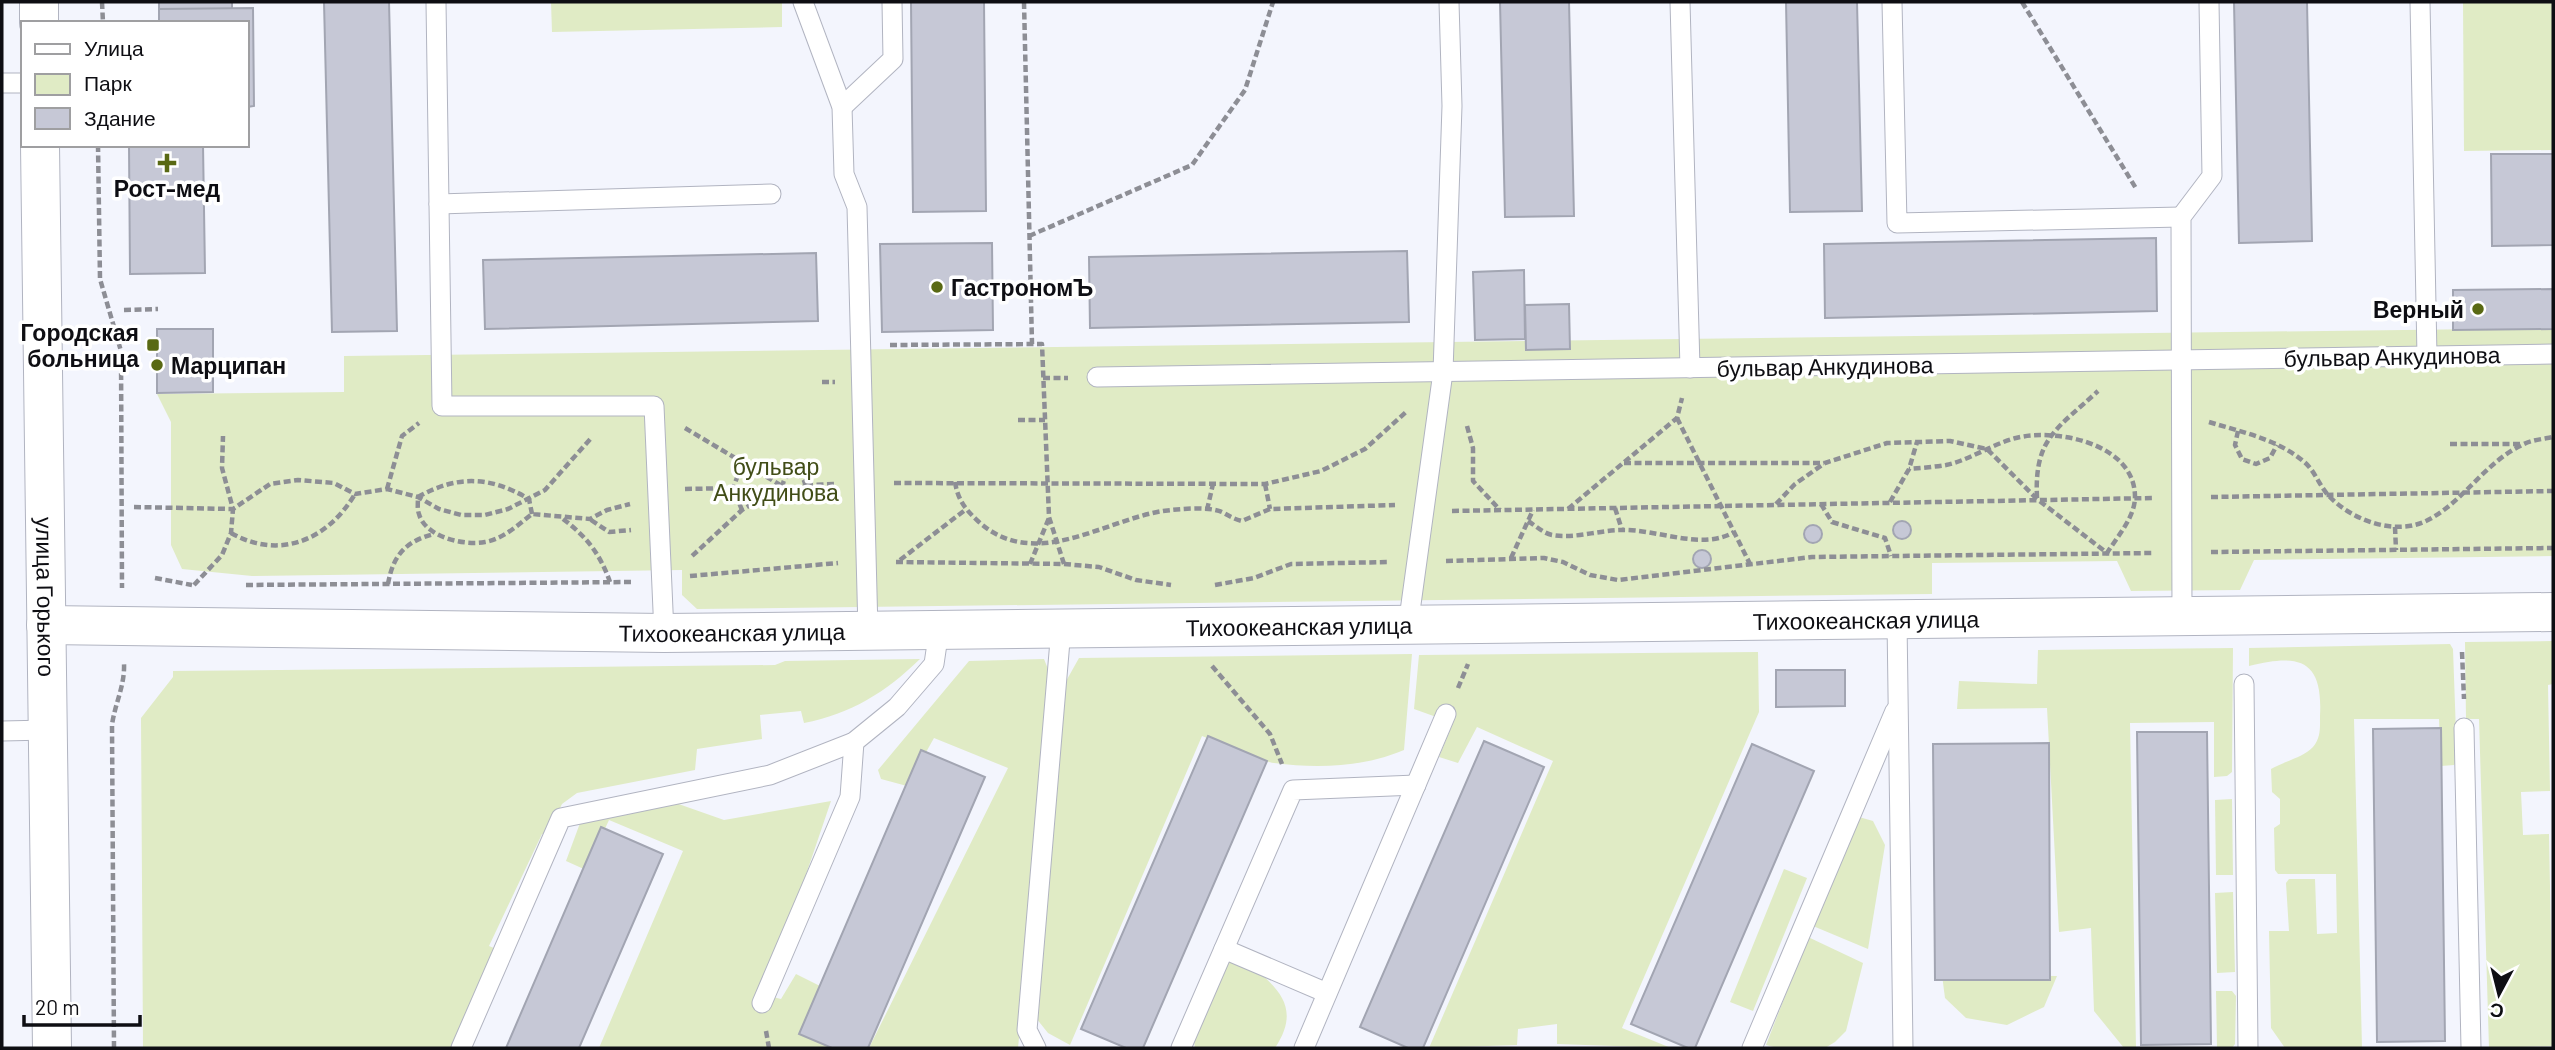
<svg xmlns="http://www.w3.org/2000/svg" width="2555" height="1050" font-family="Barlow,sans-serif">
<rect width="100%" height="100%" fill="#f3f5fd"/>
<g fill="#e0ebc5">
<path d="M551,2h231v25l-230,5z"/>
<path d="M2463,2h90v148l-89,1z"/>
<path d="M2553,328v228l-299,4 -14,30 -109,1 -14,-30 -185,2v31l-1235,15 -15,-14v-25l-430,6 -70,-7 -11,-24v-123l-14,-28 187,-2v-36z"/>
<path d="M2553,641v43l-5,1 2,106 -29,1 2,43 26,-1 4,212 -64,2 -10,-329h-13l-1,-77z"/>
<path d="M2450,644l3,5 4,112 -3,4 -13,1 -2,-47h-85l8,329h-77l-14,-20 -2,-97h20l-3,-48 3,-4h26l2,55 20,-1 -1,-59h-58l-3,-4 -1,-42 6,-4v-25l-8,-7 -1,-23c12,-7 33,-12 42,-22 8,-9 7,-20 7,-31 3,-56 -20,-63 -71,-50v-18z"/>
<path d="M2233,648l-1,124 -5,4 -13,1v-55l-84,1 6,325 81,-1 -1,-56h16l4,5 -1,48 -3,4h-108l-30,-37 -3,-83 -32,4 -12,-224 -90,1 2,-28 78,3 1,-34z"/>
<path d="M1758,652l1,60 -137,316 49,20 -114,-4v-20l-39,5 -1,16 -88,3 124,-287 -76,-34 -19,36 -19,-6 14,-34 -39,-14 5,-54z"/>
<path d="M1412,654l-8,96c-40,17 -86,19 -130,13 -23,-4 -50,-19 -72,-27l-132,309 -22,-12 -12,-15 29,-335 14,-25z"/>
<path d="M920,659c-34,33 -69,55 -116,64l-3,-12 -41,4 2,24 -65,10 -2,21 -118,23 -15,11 -15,31 -5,-1 -53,112 12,5 -42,97h-316l-2,-330 32,-41v-6l602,-6 10,-4z"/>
<path d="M1044,659l10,25 -36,364h-149l139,-280 -74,-30 -27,48 -26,-7 -3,-9 91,-109z"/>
<path d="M2232,799l1,76h-17l-1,-75z"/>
<path d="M670,801l54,19 107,-19 -66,194 16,4 15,-25 26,13 -20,47 32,14h-235l84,-197 -74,-31 -23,50 -20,-9 17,-46z"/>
<path d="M1859,817l14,4 12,24 -17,104 -55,-23z"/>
<path d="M1784,869l23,9 -54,133 -23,-9z"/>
<path d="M2233,892l2,80 -18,1 -2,-80z"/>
<path d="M1808,937l55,26 -17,68 -11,11 -10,6h-47l-12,-3z"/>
<path d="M1229,961h16c31,25 58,45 30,87h-80l-1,-7z"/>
<path d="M1942,975l115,1 -13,31 -37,18 -41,-7 -21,-20z"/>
</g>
<g fill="#c6c8d6" stroke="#a2a5b2" stroke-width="2">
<rect x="159" y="2" width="73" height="7"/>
<path d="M324,2h65l8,329 -65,1z"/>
<path d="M911,2h73l2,209 -73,1z"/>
<path d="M1500,2h69l5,214 -69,1z"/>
<path d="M1786,2h71l5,209 -72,1z"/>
<path d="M2234,2h73l5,239 -73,2z"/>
<path d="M253,8l1,98 -7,1v-84h-88v-14z"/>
<path d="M129,145h74l2,128 -75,1z"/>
<path d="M2491,154h62v91l-61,1z"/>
<path d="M2156,238l1,73 -332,7 -1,-74z"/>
<path d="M992,243l1,87 -111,2 -2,-88z"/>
<path d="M1407,251l2,71 -319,6 -1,-71z"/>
<path d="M816,253l2,68 -333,8 -2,-69z"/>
<path d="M1524,270l1,69 -50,1 -2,-68z"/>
<path d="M2553,289v40l-100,1v-40z"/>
<path d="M1569,304l1,45 -44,1 -1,-45z"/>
<path d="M157,329h56v63l-56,1z"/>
<circle cx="1902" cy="530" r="9"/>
<circle cx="1813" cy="534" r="9"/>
<circle cx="1702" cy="559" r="9"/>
<path d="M1776,670h69v36l-69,1z"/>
<path d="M2441,728l4,313 -68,1 -4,-313z"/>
<path d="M2137,732h70l4,312 -70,1z"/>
<path d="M1208,736l59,25 -124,287h-17l-45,-19z"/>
<path d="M1484,741l60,26 -121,281h-15l-48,-21z"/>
<path d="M2049,743l1,237h-115l-2,-236z"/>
<path d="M1752,744l62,27 -119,277h-7l-57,-24z"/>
<path d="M921,750l64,27 -117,271h-36l-33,-14z"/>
<path d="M601,827l62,27 -84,194h-73z"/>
</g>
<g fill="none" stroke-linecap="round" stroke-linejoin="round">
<defs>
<g id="lane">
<path d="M436,2l6,404h212l10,227"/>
<path d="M803,2l39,105 2,67 13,33 11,424"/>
<path d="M1680,2l10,366"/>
<path d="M1892,2l5,221 284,-6"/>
<path d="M2420,2l7,354"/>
<path d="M2,83h21"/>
<path d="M842,107l51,-48 -1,-57"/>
<path d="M439,204l332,-10"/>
<path d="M1097,377l1456,-23"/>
<path d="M2182,618l-1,-401 31,-41 -3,-174"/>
<path d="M1897,621l6,427"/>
<path d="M1408,626l35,-254 9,-266 -3,-104"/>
<path d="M2244,684l4,364"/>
<path d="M2464,728l7,320"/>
<path d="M2,731l46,-1"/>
<path d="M1224,949l103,44"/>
<path d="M762,1003l88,-206 4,-55"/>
<path d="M461,1048l100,-230 209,-43 84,-33 43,-35 37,-43 5,-34"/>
<path d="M1036,1048l-9,-18 34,-401"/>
<path d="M1181,1048l112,-258 123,-5"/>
<path d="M1304,1048l142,-334"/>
<path d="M1752,1048l143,-337"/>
</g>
<g id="secondary">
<path d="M39,2v21"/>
<path id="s1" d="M40,145l12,903"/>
<path id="s2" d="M46,625l618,8 1889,-21"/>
</g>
</defs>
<use href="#lane" stroke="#b1b4c1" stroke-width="21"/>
<use href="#secondary" stroke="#b1b4c1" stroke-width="40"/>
<g stroke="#8d8e95" stroke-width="4.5" stroke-dasharray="7 3.5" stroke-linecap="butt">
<path d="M102,2l1,21"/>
<path d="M1024,2l8,342"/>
<path d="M2022,2l115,188"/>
<path d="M98,145l2,134 21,72 1,237"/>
<path d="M1029,236l163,-71 53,-75 28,-88"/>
<path d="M124,310l34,-1"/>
<path d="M890,345l152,-1 7,173 15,47"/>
<path d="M1043,378h25"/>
<path d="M822,382h13"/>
<path d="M1677,418l74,148"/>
<path d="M1018,420h27"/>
<path d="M2209,422c32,10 68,17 94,39 11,8 16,24 25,34 23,25 66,41 98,26 37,-18 58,-58 96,-76 9,-5 21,-6 31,-8"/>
<path d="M1467,426l6,22v33l27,29"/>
<path d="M685,428l97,58 -40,24 -51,47"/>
<path d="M2238,431l-3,14 7,14 14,5 14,-6 7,-13"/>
<path d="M2450,444h72"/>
<path d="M1624,463h200"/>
<path d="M742,465l-9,23 9,22"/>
<circle cx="794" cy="485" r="11"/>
<path d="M955,482c3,19 11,28 24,40 56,50 125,-2 184,-11 16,-2 45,-5 59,1 7,4 12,7 20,9l28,-12 125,-4"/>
<path d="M894,483l371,1 56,-13 44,-22 41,-37"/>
<path d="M1265,484l5,25"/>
<path d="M806,485l30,-1"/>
<path d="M387,489l15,-53 17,-13"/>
<path d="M685,489l48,-1"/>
<path d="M2211,497l342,-6"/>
<path d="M2037,498c-3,-60 20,-69 61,-107"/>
<path d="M1890,502l19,-33 8,-27"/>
<path d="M1776,504l19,-20 30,-21 62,-20 63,-2 37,8 50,50 70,54c10,-16 28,-36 28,-56 0,-54 -79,-69 -119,-59 -24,6 -46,22 -70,27 -12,2 -25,3 -37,4"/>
<path d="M1821,504l11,18 53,16 6,18"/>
<path d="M134,507l99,2 37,-25 28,-4 36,3 21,11 32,-5 31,8 21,12 22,6h24l23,-6 37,-19 47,-53"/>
<path d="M1615,508l7,22"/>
<path d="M1568,509l109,-91 5,-20"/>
<path d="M1207,510l6,-26"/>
<path d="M1452,511l701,-13"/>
<path d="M532,514l-3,-15c-39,-23 -72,-24 -111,-2 0,5 -1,12 1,17 6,23 45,32 66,28 18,-3 33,-17 47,-28l58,5 17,-9 23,-6"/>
<path d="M563,519c24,18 37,35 47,63"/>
<path d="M591,520l18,12 22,-2"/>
<path d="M1528,521c8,5 15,12 24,14 23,4 47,-5 70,-5 35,-1 81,21 112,2"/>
<path d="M2395,527l1,23"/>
<path d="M231,533c48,27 96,8 124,-39"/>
<path d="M2211,552l342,-4"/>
<path d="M1511,558l22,-48"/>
<path d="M900,560l65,-50"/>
<path d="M1446,561l98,-3 19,4 27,13 28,5 194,-23 341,-4"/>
<path d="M896,562l168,2 35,3 37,13 35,5"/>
<path d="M1030,564l19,-46"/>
<path d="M690,576l148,-13"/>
<path d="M155,578l37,7"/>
<path d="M388,584c5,-29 18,-43 46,-50"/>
<path d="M194,585l28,-30 9,-22 2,-24 -11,-41 1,-32"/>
<path d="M246,585l387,-3"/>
<path d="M1215,585l39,-7 37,-14 98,-2"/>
<path d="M2462,652l2,47"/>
<path d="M1212,666l58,68 12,30"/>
<path d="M1458,688l10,-24"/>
<path d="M766,1031l3,17"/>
<path d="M114,1048l-2,-323c3,-22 13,-39 12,-62"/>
</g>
<use href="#lane" stroke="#fff" stroke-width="19"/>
<use href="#secondary" stroke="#fff" stroke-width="38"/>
</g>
<g fill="#596913" stroke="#fff" stroke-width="2.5">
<path d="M163.5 152.5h7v7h7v7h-7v7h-7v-7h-7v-7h7z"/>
<circle cx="937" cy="287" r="7"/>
<circle cx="2478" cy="309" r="7"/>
<rect x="146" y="338" width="14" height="14" rx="3.5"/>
<circle cx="157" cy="365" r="7"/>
</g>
<g text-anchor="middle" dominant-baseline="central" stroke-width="7" stroke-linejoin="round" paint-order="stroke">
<g font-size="23" font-weight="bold" fill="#0e0e13" stroke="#fff" text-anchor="start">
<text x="167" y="188" text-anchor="middle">Рост-мед</text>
<text x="951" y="287">ГастрономЪ</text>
<text x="2464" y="309" text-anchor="end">Верный</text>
<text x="139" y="332" text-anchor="end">Городская<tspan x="139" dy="26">больница</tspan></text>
<text x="171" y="365">Марципан</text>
</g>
<g font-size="23" fill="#0e0e13" stroke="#fff">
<text transform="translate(2392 356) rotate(-1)">бульвар Анкудинова</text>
<text transform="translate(1825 366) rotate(-1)">бульвар Анкудинова</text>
<text stroke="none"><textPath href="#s1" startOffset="452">улица Горького</textPath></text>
<text stroke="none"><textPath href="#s2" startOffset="1820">Тихоокеанская улица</textPath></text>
<text stroke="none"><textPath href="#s2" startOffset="1253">Тихоокеанская улица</textPath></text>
<text stroke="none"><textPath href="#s2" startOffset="686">Тихоокеанская улица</textPath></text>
</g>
<g font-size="23" fill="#414d17" stroke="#fff">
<text x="776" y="466">бульвар<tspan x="776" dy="26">Анкудинова</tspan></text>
</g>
</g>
<rect width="2555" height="1050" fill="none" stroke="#0e0e13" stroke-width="7"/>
<rect x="21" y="21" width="228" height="126" fill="#ffffff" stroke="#9f9fa1" stroke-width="2"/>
<rect x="35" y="44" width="35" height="10" fill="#ffffff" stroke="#9f9fa1" stroke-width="2"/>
<text x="84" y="56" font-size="21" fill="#0e0e13">Улица</text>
<rect x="35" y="74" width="35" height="21" fill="#e0ebc5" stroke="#9f9fa1" stroke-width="2"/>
<text x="84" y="91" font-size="21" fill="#0e0e13">Парк</text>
<rect x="35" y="108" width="35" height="21" fill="#c6c8d6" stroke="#9f9fa1" stroke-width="2"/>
<text x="84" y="126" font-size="21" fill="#0e0e13">Здание</text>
<g transform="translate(2499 994) rotate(187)" stroke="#ffffff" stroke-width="5" paint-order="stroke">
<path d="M0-5L12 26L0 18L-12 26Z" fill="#0e0e13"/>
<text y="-10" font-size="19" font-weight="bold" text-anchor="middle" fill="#0e0e13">С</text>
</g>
<path d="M24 1015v10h116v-10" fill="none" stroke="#0e0e13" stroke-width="3.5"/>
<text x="35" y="1015" font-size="21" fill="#0e0e13" stroke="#ffffff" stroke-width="5" paint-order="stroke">20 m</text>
</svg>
